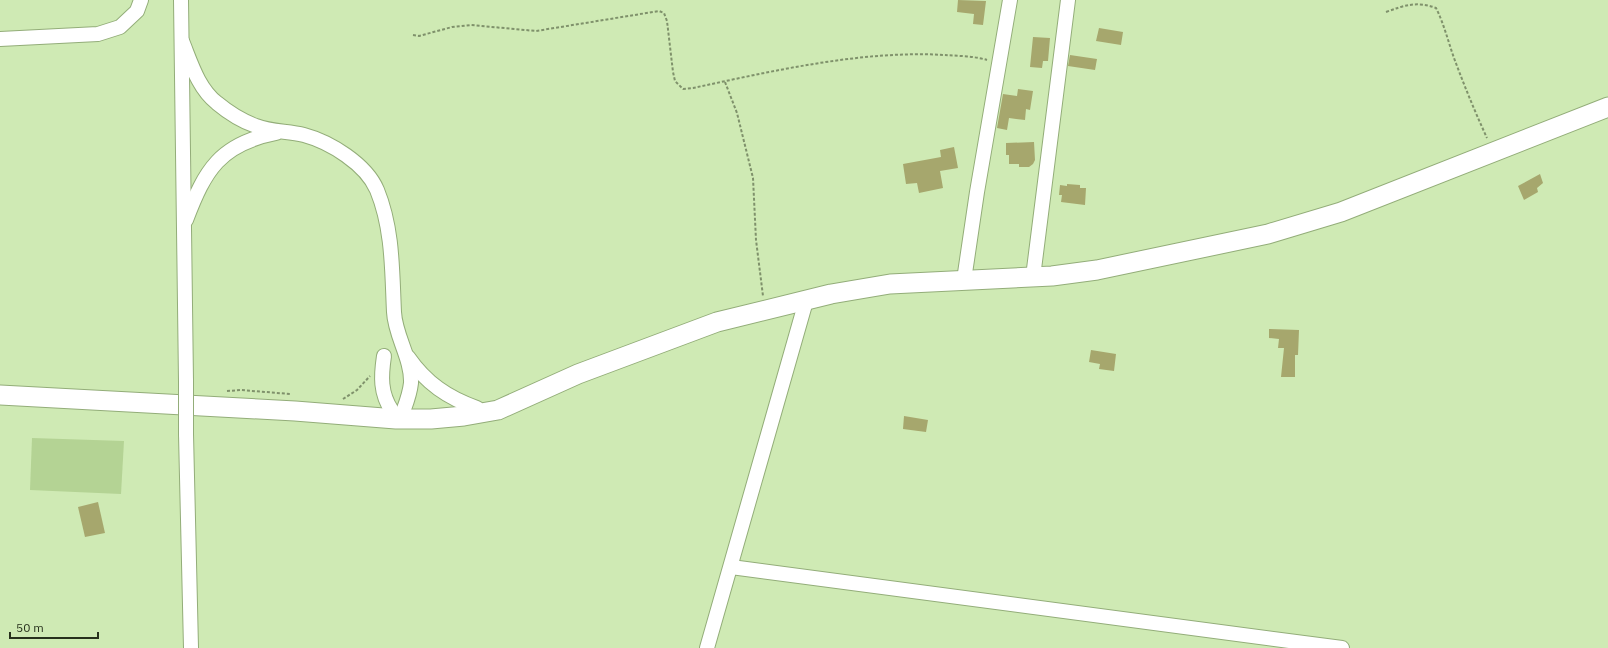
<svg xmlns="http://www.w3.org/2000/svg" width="1608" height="648" font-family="'IBM Plex Sans',sans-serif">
<rect width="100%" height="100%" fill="#cfeab4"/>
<path fill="#b4d394" d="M32,438l92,3 -3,53 -91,-4z"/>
<g fill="#a6a76d">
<path d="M958,0l28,1 -3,24 -10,-1 1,-10 -17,-2z"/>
<path d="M1099,28l24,4 -2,13 -25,-4z"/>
<path d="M1033,37l17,1 -2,23h-5l-1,7 -12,-1z"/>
<path d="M1070,55l27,4 -2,11 -27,-4z"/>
<path d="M1018,89l15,2 -3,19 -4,-1 -1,11 -16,-2 -2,12 -10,-2 6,-34 14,2z"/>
<path d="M1034,142l1,18 -2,4 -4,3h-10v-3h-10v-9h-3v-12z"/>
<path d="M954,147l4,21 -18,3 3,17 -24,5 -2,-10 -11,1 -3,-20 38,-7 -1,-7z"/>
<path d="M1540,174l3,9 -6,5 1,4 -14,8 -6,-14z"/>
<path d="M1067,184l13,1v3h6l-1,17 -24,-3 1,-7h-3l1,-10 7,1z"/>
<path d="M1269,329l30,1 -1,25h-3v22h-14l3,-29h-6l1,-9 -10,-1z"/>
<path d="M1091,350l25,4 -2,17 -15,-2 1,-5 -11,-2z"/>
<path d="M904,416l24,4 -2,12 -23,-3z"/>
<path d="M98,502l7,31 -20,4 -7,-30z"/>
</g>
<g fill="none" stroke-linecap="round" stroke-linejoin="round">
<defs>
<g id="street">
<path d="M181,0l5,381"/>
<path d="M0,39l98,-5 22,-7 17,-16 4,-11"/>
<path d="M182,41c9,22 16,47 35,62 12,10 25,18 39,23 15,6 32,5 48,9 26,7 62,29 73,55 16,39 15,81 17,122 1,24 18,47 17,71 -1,9 -4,18 -7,26"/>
<path d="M186,220c19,-50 34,-76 90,-87"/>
<path d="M1033,277l35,-277"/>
<path d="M964,280l13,-88 33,-192"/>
<path d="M384,356c-3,20 -4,37 8,55"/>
<path d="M408,357c18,26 40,41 69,51"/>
<path d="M186,434l5,214"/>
<path d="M731,567l611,81"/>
<path d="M707,648l99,-347"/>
</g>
<path id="secondary" d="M0,395l295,16 101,8h35l33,-3 34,-6 80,-36 139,-52 114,-28 59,-10 162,-8 45,-6 171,-36 73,-22 267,-105"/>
</defs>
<use href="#street" stroke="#93ad79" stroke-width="16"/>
<use href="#secondary" stroke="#93ad79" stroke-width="21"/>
<g stroke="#7f916b" stroke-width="2" stroke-dasharray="3 2" stroke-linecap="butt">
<path d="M1386,12c19,-7 31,-11 50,-4 8,16 12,33 18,50 10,27 21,54 33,80"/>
<path d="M413,35l6,1 33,-9 19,-2 65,6 123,-20 5,2 3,8 6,51 2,9 8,8 10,-1c80,-17 169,-38 252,-33 13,1 29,1 42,5"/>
<path d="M725,82l12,31 16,65 3,62 7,56"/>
<path d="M227,391l14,-1 49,4"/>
<path d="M343,399l14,-9 13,-14"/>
</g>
<use href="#street" stroke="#fff" stroke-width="14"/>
<use href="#secondary" stroke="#fff" stroke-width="19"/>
<defs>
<path id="street-bridge" d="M186,381v53"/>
</defs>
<use href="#street-bridge" stroke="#93ad79" stroke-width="16" stroke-linecap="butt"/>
<use href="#street-bridge" stroke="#fff" stroke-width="14"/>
</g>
<path d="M10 632v6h88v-6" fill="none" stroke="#27311c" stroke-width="2"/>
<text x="16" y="632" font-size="12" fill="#27311c" stroke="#cfeab4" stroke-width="3" paint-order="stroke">50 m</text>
</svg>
